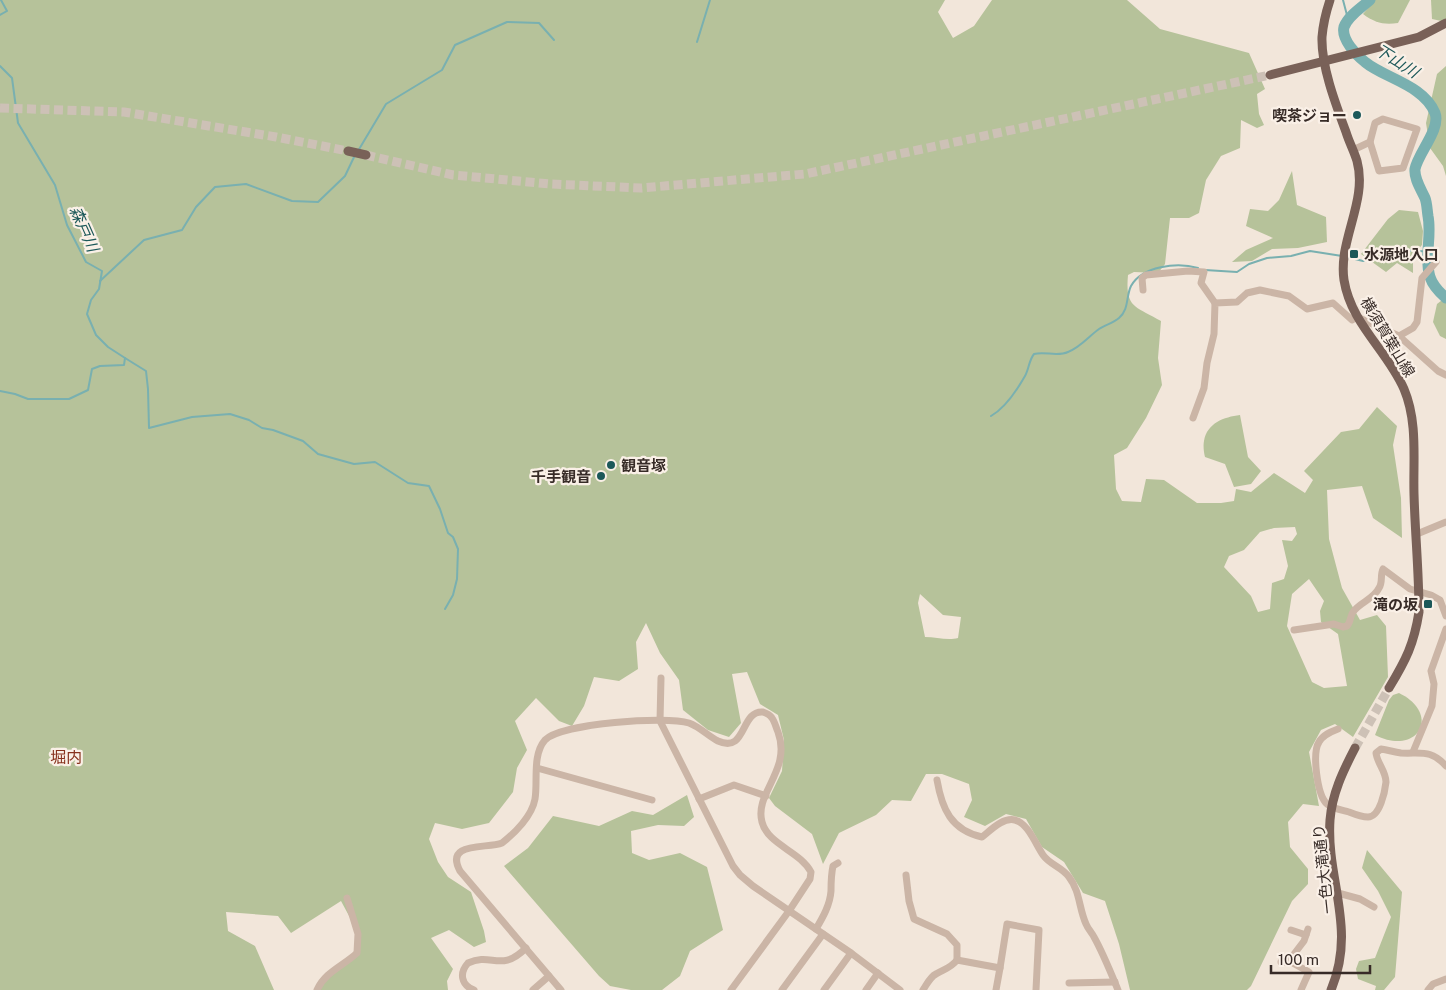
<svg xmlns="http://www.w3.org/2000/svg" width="1446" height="990" font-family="'Public Sans','Noto Sans JP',sans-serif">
<rect width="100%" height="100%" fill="#f2e6da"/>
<g fill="#b6c29a" fill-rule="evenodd">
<path d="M0,0h945l-7,12 15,26 21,-12 18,-26h135l33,29 89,24 16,36 -8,5 2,20 5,11 -7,3 -16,-8 -1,28 -19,8 -15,24 -7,33 -10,5h-19l-5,46 -7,9 -24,-1 -6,3c-3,33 7,31 33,46l-3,37 4,27 -16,33 -19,30 -13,7 2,34 6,12 19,1 5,-23 18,1 33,23h24l13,-2 2,-12 15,3 23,-19 31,20 8,-13 -9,-9 37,-39 18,-3 18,-22 20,19 -4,19 8,53 1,40 -29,-20 -11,-32 -35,4 2,49 13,49 18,32 17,-5 9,11 2,51 -35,60 -18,-13 -14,6 -12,22 10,54 -16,-2 -15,18 2,25 18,22v15l-16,17 -41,85 -4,4h-117l-11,-46 -14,-43 -22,-8 -19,-31 -22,-15 -16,-28 -20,-5 -21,12 -21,-9 8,-17 -3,-16 -27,-10h-16l-15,27 -19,-1 -16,15 -37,18 -16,31 -11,-30 -37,-28 -6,-8 13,-27 2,-31 -6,-25 -18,-11 -13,-32 -15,2 9,49 -12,14 -21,-7 -25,-20 -4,-30 -19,-27 -14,-30 -10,19 2,27 -19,12 -25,-4 -10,29 -12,20 -13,-5 -23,-23 -21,23 12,29 -10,18 -4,24 -24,31 -27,6 -27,-6 -6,16 9,23 10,15 23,15 13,39 2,11 -12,5 -25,-17 -18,8 22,31 -6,12 1,9h-131l36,-37 8,-15 -20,-37 -50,32 -13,-17 -52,-4 2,19 27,15 19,44h-274zM1295,527l2,7 -5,7 -10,-1 6,26 -4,13 -12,4 -2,26 -12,3 -7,-16 -27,-29 5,-11 15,-6 16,-18 14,-4zM1309,579l15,22 -4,10 1,11 17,12 9,52 -23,2 -12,-6 -25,-56 5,-32zM920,594l23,21 18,2 -3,21c-10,3 -22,-1 -33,-1l-7,-34z"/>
<path d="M1375,0h35l-12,23c-14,2 -23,0 -35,-9z"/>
<path d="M1431,0h15v22l-14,-3z"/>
<path d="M1446,66v110l-3,-10 -13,-18 -4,-25 11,-49z"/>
<path d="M1292,171l5,34 29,12 1,25 -29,6 -26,1 -20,12 -20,1 14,-12 27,-12 -27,-12 4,-17 18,2 11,-11z"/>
<path d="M1399,210l19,2 5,19 -1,14 -9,10v18l-16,-10 -11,9 -25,-18 27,-35z"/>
<path d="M1446,297v42l-6,-3 -7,-14 4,-18z"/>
<path d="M1240,415l8,42 13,14 -10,13 -17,3 -9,-23 -20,-7c-1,-4 -2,-11 -1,-16 3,-18 20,-24 36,-26z"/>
<path d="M1399,693c43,21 19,64 -24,42l14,-35 4,-5z"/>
<path d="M687,795l7,22 -10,9 -26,-1 -27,6 1,22 17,7 31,-7 27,14 16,63 -33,21 -10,25 -18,14h-31l-21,-4 -11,-10 -95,-110 24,-18 25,-32 46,10 33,-15 21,4z"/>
<path d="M1367,850l35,42 -7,85 -11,13h-9l1,-4 -18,-7 -2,-10 3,-8 16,-3 16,-41 -13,-26 -16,-23z"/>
</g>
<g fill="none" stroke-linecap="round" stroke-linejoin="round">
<g stroke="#79b0b0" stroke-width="2">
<path d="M1343,0l5,19"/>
<path d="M0,15l7,-4 -6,-11"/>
<path d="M697,42l13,-42"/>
<path d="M0,66l12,12 6,45 37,62 12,40 19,37 16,9 -3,18 -8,11 -4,14 9,21 12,12 17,11 -1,7 -24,1 -8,3 -4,21 -19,9h-41l-13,-5 -15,-3"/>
<path d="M358,151l28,-47 56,-34 13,-25 52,-23 32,1 15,17"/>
<path d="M1347,257l16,4 38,-6 11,-5 16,2"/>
<path d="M1205,270l32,2 12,-8 18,-6 24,-2 19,-5 32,5"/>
<path d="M100,281l44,-41 38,-10 14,-23 19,-20 31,-3 46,17 26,1 27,-26 10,-21"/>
<path d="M125,358l21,13 2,18 1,39 43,-11 38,-3 19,6 13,8 11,2 30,11 15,13 36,10 21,-2 33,21 21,3 11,23 8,24 5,4 5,12 -1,30 -4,16 -8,14"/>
<path d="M991,416c14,-8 26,-26 34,-40 4,-7 4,-16 9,-22 11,-3 23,3 34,-2 13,-5 21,-16 31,-23 6,-4 14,-6 20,-11 10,-8 7,-22 12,-32 11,-20 46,-24 67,-18"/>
</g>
<path stroke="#79b0b0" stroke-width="11" d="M1370,0c-9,8 -22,16 -26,27 -3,12 12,28 21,35 19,16 59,23 70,51 6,16 -17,40 -20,56 -1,10 6,20 10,29 2,5 2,12 3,18 4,20 -4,41 2,61 3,9 9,15 16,21"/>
<g stroke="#cdc1b6" stroke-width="9" stroke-dasharray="9 4.5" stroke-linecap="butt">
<path d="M0,108l124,4 152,25 72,14"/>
<path d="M366,155l87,20 97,9 91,4 164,-14 465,-99"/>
<path d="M1355,748l34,-60"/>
</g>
<g stroke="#cbb5a6" stroke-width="7">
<path d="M1383,119l34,10 -14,39 -24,3 -9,-29 5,-19z"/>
<path d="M1353,150l17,-8"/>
<path d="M1143,290l-1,-12 4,-3 42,-4 16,1 -3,11 14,20"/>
<path d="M1399,336l14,-8 4,-6 5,-44 14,-16"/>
<path d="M1193,418l11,-30 3,-25 7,-29 1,-31 22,-1 10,-9 13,-3 29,6 18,13 26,-6 19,17 5,-3 42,19 39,35 8,4"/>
<path d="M1417,534l29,-12"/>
<path d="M1294,630l40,-6 9,3 4,-1c4,-4 3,-10 6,-14 7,-10 21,-13 26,-24 4,-6 1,-13 4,-19l27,20 21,6 9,5 6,16"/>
<path d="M661,678l-1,43 73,145 7,9 13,11 98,67 49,37"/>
<path d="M1338,729c-8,3 -15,6 -19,13 -7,11 -2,53 8,62 6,5 15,6 22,8 5,2 13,5 19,5 12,0 17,-26 18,-35 0,-11 -9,-19 -10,-29l5,-4c7,1 13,3 20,4 20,1 30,-4 45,13"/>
<path d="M1413,752l19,-46 2,-22 -3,-13 15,-42"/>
<path d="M537,768l115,32"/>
<path d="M937,780c5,29 14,50 45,57 9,-7 21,-20 33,-17 13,3 21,25 28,35 7,10 19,12 26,22 11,14 10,32 17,47 2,5 6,9 8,13 9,16 17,36 24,53"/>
<path d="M699,799l35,-14 32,11"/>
<path d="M906,875l3,26 5,18 33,15 10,11v15"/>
<path d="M1338,893l22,6 14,8"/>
<path d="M816,929c7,-12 14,-24 15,-38 0,-9 0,-16 2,-25l5,-3"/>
<path d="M1291,930l15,5"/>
<path d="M1281,962h10l18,10 -8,18"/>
<path d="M1288,962l16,-21 4,-12"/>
<path d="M1000,968l7,-44 32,6 -3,60"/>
<path d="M1069,983l46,-1"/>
<path d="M317,990c8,-18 26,-24 40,-37l1,-19 -11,-36"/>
<path d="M474,990c-13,-5 -15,-17 -6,-27 24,-11 33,10 58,-15"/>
<path d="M533,990l16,-14"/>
<path d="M561,990l-101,-119c-16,-30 27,-22 42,-28 13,-10 30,-27 33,-44 3,-18 -3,-44 10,-59 17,-17 121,-24 144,-17 11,4 19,13 29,18 29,13 22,-31 45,-29 3,1 7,3 9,6 3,4 4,10 6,14 14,38 -24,61 -16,90 6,23 38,29 49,50l-1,7 -21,32 -58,79"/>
<path d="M782,990l41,-56"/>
<path d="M824,990l27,-37"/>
<path d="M866,990l12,-17"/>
<path d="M923,990c4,-6 7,-13 13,-16 8,-5 15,-6 21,-14l43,8 -4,22"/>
<path d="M1428,990l5,-6 13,-5"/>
</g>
<g stroke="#796158" stroke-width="9">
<path d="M1330,0c-4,12 -7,25 -8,37 -1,29 14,68 24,95 3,10 8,19 11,29 11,40 -19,79 -13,119 7,44 43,70 60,109 14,33 9,71 10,105 1,39 5,78 5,118 -5,32 -13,48 -30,76"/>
<path d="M1270,75l149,-38 27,-14"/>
<path d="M348,151l18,4"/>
<path d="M1331,990c26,-62 -5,-110 -1,-170 2,-26 13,-49 25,-72"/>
</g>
</g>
<g fill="#1c5859" stroke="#faf0e7" stroke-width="2">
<circle cx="1357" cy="115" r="5"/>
<rect x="1349" y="249" width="10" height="10" rx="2.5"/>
<circle cx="611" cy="465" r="5"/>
<circle cx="601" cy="476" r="5"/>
<rect x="1423" y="599" width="10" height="10" rx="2.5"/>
</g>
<g text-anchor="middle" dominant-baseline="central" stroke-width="4.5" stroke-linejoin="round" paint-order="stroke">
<g font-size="15" font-weight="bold" fill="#372b27" stroke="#faf0e7" text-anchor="end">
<text x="1347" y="115">喫茶ジョー</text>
<text x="1364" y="254" text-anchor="start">水源地入口</text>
<text x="621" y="465" text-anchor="start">観音塚</text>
<text x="591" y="476">千手観音</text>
<text x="1418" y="604">滝の坂</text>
</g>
<g font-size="15" fill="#372b27" stroke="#faf0e7">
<text transform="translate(1388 337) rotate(59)">横須賀葉山線</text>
<text transform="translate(1323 869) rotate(-96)">一色大滝通り</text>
</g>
<g font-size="16" font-style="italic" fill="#1c5859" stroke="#faf0e7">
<text transform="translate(1397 61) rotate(32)">下山川</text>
<text transform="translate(84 229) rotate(66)">森戸川</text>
</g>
<g font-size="16" fill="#88321e" stroke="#faf0e7">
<text x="66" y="757">堀内</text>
</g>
</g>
<path d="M1271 965v8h99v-8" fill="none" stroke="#372b27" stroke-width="2.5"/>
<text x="1278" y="965" font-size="15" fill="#372b27" stroke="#faf0e7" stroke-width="4" paint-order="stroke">100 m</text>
</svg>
